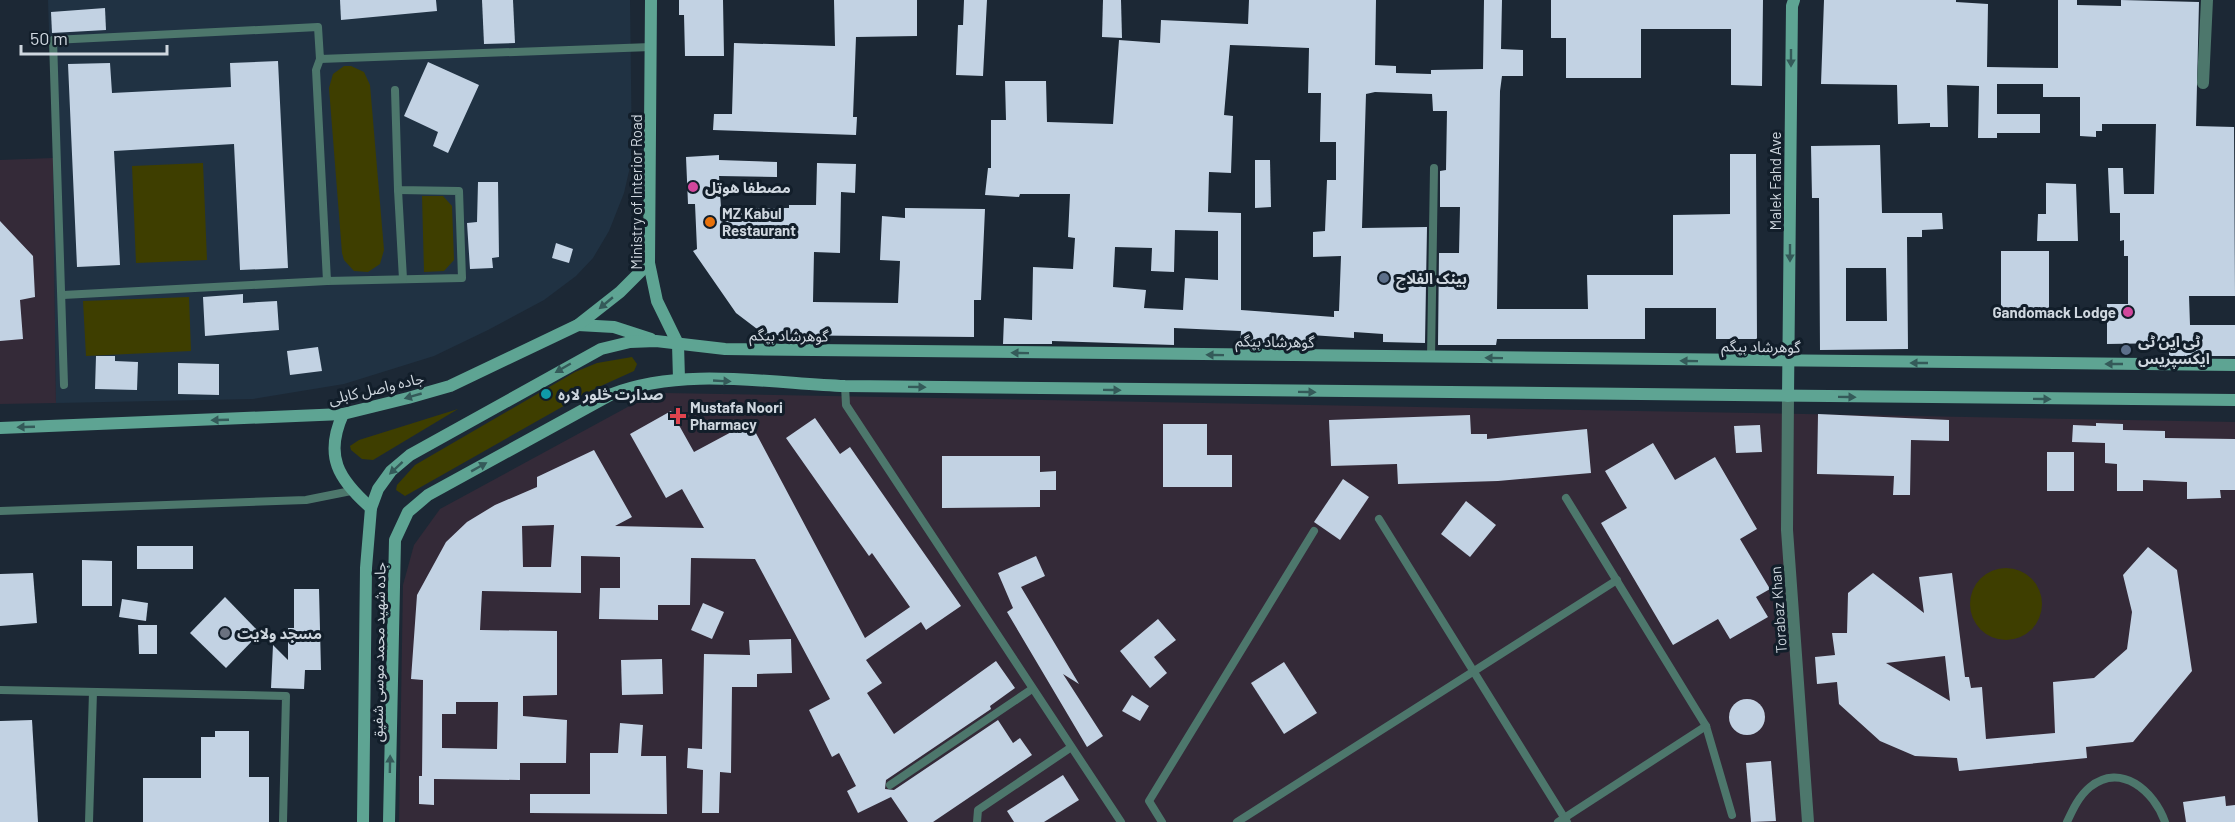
<svg xmlns="http://www.w3.org/2000/svg" width="2235" height="822" font-family="Barlow,'Noto Sans Arabic',sans-serif">
<rect width="100%" height="100%" fill="#1c2835"/>
<g fill="#342a38">
<path d="M53,158l3,245 -56,1v-244z"/>
<path d="M664,393l1571,29v400h-1836l4,-237 11,-40 26,-36 195,-106z"/>
</g>
<path fill="#203243" d="M48,0h582l2,158 -8,35 -15,38 -16,27 -17,18 -32,24 -56,30 -54,26 -90,28 -91,15 -197,4 -3,-245z"/>
<g fill="#3e3e00">
<path d="M344,66h7l13,6 6,13 14,165 -4,14 -12,8 -14,-1 -10,-11 -2,-7 -13,-165 4,-14z"/>
<path d="M203,163l4,97 -71,3 -4,-97z"/>
<path d="M422,196h21l9,10 2,54 -10,11 -20,1z"/>
<path d="M189,297l2,54 -105,5 -3,-55z"/>
<path d="M632,357l5,7 -3,7 -42,19 -187,106 -9,-6 1,-5 18,-20 160,-93 22,-9z"/>
<path d="M458,409l-85,51 -11,-1 -11,-9 -1,-4 9,-6z"/>
<circle cx="2006" cy="604" r="36"/>
</g>
<g fill="#c2d2e3" fill-rule="evenodd">
<path d="M340,0h96l1,11 -96,9z"/>
<path d="M482,0h31l2,43 -31,1z"/>
<path d="M679,0h44l1,56h-39l-1,-41h-5z"/>
<path d="M834,0h83v36l-61,1 -3,80h4l-1,18 -143,-5 1,-16h18l2,-71 101,3z"/>
<path d="M964,0h23l-4,76 -27,-1 2,-50h5z"/>
<path d="M1103,0h18l1,38 -20,-1z"/>
<path d="M1249,0h127l-1,65 21,1v7l35,1v-4l52,-1 1,-69h18l-1,49 22,1v26h-21l-2,15 -3,218h91l-1,-34h86v-60l57,-1v-60h26l1,185h-41v-31h-71v31h-148l-1,6h-58l1,-92h20l1,-46h-20v-36l6,-1 1,-59h-14l-1,-17 -57,-2 -9,2 -4,134 65,-1 -2,116 -42,-1v-8l-29,-2v6l-43,-3 -1,12 -70,-1 1,-15 -67,-3v17l-122,-4v3h-49l1,-26 28,2 1,-53 40,2 2,-31 -7,-1 2,-43h-50l-1,3 -34,-2 3,-27h3v-48h15l-1,-39h41l1,41 66,2 6,-84 41,3 1,-23 87,4zM1230,45l79,3 -1,45h13l-1,49h16v38h-9l-2,51 -12,1v25l28,-1 -2,55h-5v6l-93,-7v-97l-33,-1 1,-40 22,1 2,-57 -9,-1zM1175,230l43,1v49l-33,-2 -2,32 -39,-2 2,-18 -33,-3 2,-40 37,1 -1,23 23,1z"/>
<path d="M1551,0h212l-1,86 -31,-1v-56h-90v49h-75v-40h-15z"/>
<path d="M1824,0h132v2l32,2 -1,63 71,1v-68h19v5l44,1v-6l78,2 -3,124 38,1 1,169h-46l1,29h45v31h-66v-13l-62,1v-40h21v-48h-4v-16l-4,1v-28h-10l-2,-45h15l1,26h30l2,-70h-54v7h-6v6l-16,-1v-39h-37v-13h-46v30h43v19h-43v5h-19l1,-52 -32,-1 1,42h-18v-4l-32,1 -1,-39 -76,-1z"/>
<path d="M105,8l1,22 -54,3 -1,-21z"/>
<path d="M278,61l10,207 -48,2 -6,-126 -120,7 6,114 -43,2 -9,-203 42,-1 2,30 119,-6 -1,-24z"/>
<path d="M428,62l51,23 -31,68 -15,-7 5,-14 -34,-16z"/>
<path d="M1880,145l2,68h60l1,16 -21,1v7h-15l1,112 -88,1 -1,-152h-7l-1,-52zM1846,268h40l1,53h-41z"/>
<path d="M719,155v5l58,2v15l-58,-1 2,32h68v-3h27l1,-42 39,1 -1,29 -14,-1 -1,61 -26,-1 -1,50 85,1 2,-42 -20,-1 2,-44 23,2v-10l80,1 -4,91h-7v37l-209,-2 -29,-22 -43,-62 4,-2 -2,-45h-7l-2,-47z"/>
<path d="M1255,160h15l1,47 -16,1z"/>
<path d="M478,182h20l1,75 -7,1 1,10 -23,1 -3,-46 10,-1z"/>
<path d="M2046,183l30,1 2,57h-41l1,-27h8z"/>
<path d="M0,221l33,35 2,41 -15,3 3,39 -23,2z"/>
<path d="M556,243l17,6 -4,14 -17,-5z"/>
<rect x="2001" y="251" width="48" height="59"/>
<path d="M243,294v9l34,-2 2,29 -74,6 -2,-39z"/>
<path d="M318,347l4,24 -32,4 -3,-24z"/>
<path d="M96,356h19v5l23,1 -1,28 -42,-1z"/>
<path d="M178,363l41,1v31l-41,-1z"/>
<path d="M671,411l23,41 56,-30 115,216 45,-31 -38,-54 -3,3 -83,-118 29,-20 25,36 10,-7 57,82 54,77 -35,24 -5,-8 -55,38 16,23 -15,10 27,41 102,-73 19,27 -25,18 1,3 -105,71 -1,9 9,1 104,-70 15,23 7,-5 12,17 -99,67h-25l-17,-25 -33,16 -11,-22 9,-5 -17,-33 -7,4 -23,-47 21,-11 -75,-140 -64,-1 -1,47h-32v15l-59,-1 1,-31h20v-31l-39,-1v37l-99,-2 -2,39 77,1v64l-34,1v20l44,4 -1,43h-46v17l-86,-1v26l-15,-1v-28h3l1,-96 -12,-1 6,-84 29,-53 21,-20 28,-17 42,-18v-10l57,-27 38,67 -17,9 89,2 -22,-39 -16,9 -36,-64zM554,525l-3,42h-28l-1,-41zM456,702h42l-1,47 -55,-1v-34h14z"/>
<path d="M1818,414l131,6v21l-38,-1 -1,55h-17l1,-19 -77,-2z"/>
<path d="M1470,415l1,19h16v5l100,-10 4,44 -93,8 -100,3 -1,-20 -66,2 -2,-46z"/>
<path d="M2096,423l27,1v6l42,1v7l70,1v51h-15l1,8 -34,1v-17l-44,-2v11h-26v-27l-12,-1v-20l-33,-1 1,-17 23,1z"/>
<path d="M1163,424h44v31h25v32h-69z"/>
<path d="M1760,425l2,27 -26,1 -2,-27z"/>
<path d="M1653,443l22,37 40,-23 42,72 -17,10 30,50 -14,8 12,20 -38,22 -12,-20 -45,26 -72,-122 26,-15 -22,-37z"/>
<rect x="2047" y="452" width="27" height="39"/>
<path d="M942,456h98v16l16,-1v19h-16v17l-98,1z"/>
<path d="M1343,479l26,18 -29,43 -26,-18z"/>
<path d="M1466,501l30,24 -26,32 -29,-23z"/>
<rect x="137" y="546" width="56" height="23"/>
<path d="M2148,547l29,23 15,101 -59,71 -47,5 1,11 -128,13 -2,-13 -42,-2 -35,-15 -41,-37 -2,-22 -20,2 -2,-27 20,-2 -3,-22h15l1,-40 25,-20 51,40 -5,-36 33,-4 13,104h4l2,11 11,-1 4,52 69,-6 -2,-51 41,-4 33,-29 5,-37 -9,-37zM1945,656l5,45 -64,-38z"/>
<path d="M1036,556l9,20 -24,11 58,97 -16,-10 40,62 -16,11 -80,-135 6,-4 -15,-35z"/>
<path d="M82,560l30,1v45h-30z"/>
<path d="M33,573l4,50 -37,3v-52z"/>
<path d="M294,589h25l2,81h-16l-1,19 -33,-1 2,-43 15,15v-32h6z"/>
<path d="M225,597l35,36 -34,35 -36,-35z"/>
<path d="M122,599l26,4 -2,18 -27,-4z"/>
<path d="M703,603l21,9 -12,27 -21,-9z"/>
<path d="M1158,619l18,21 -22,17 13,16 -17,15 -30,-37z"/>
<path d="M138,625h19v29h-18z"/>
<path d="M791,639l1,34 -35,1v13h-25l-1,86 -11,-1 -1,41h-17l1,-43 -16,-2 1,-20 14,1 2,-95 46,1 -1,-15z"/>
<path d="M662,659l1,35 -41,1 -1,-35z"/>
<path d="M1284,662l33,51 -33,21 -33,-51z"/>
<path d="M1132,695l17,11 -9,15 -18,-10z"/>
<circle cx="1747" cy="717" r="18"/>
<path d="M32,720l6,102h-38v-101z"/>
<path d="M620,723l23,2 -2,31h25l1,58 -137,-1v-19h60v-41h28z"/>
<path d="M215,731h34v46h20v45h-126v-44h58v-41h14z"/>
<path d="M1771,761l5,60 -25,1 -5,-59z"/>
<path d="M1063,775l16,25 -35,22h-30l-7,-11z"/>
<path d="M2225,796l1,10 9,-1v17h-49l-3,-20z"/>
</g>
<g fill="none" stroke-linecap="round" stroke-linejoin="round">
<g stroke="#4d776c" stroke-width="8">
<path d="M320,59l-4,11 11,211 135,-3 -3,-87 -61,-1 -3,-100"/>
<path d="M398,190l5,89"/>
<path d="M63,295l264,-14"/>
<path d="M1431,358l3,-190"/>
<path d="M64,385l-11,-345 265,-13 2,32 331,-12"/>
<path d="M845,386l1,19 275,417"/>
<path d="M1566,498l140,228 26,89"/>
<path d="M0,511l306,-11 45,-9"/>
<path d="M1379,519l188,303"/>
<path d="M0,690l286,6 -3,126"/>
<path d="M890,785l142,-96"/>
<path d="M89,822l4,-130"/>
<path d="M977,822l1,-12 92,-62"/>
<path d="M1162,822l-13,-21 165,-270"/>
<path d="M1237,822l380,-242"/>
<path d="M1558,822l148,-96"/>
<path d="M2067,822c6,-13 12,-26 23,-35 31,-25 64,4 75,35"/>
</g>
<g stroke="#4d776c" stroke-width="12">
<path d="M2203,83l4,-83"/>
<path d="M1788,396l-1,134 21,292"/>
</g>
<g stroke="#5ea493" stroke-width="12">
<path d="M651,0l-2,263 8,38 21,43 1,35"/>
<path d="M578,325l36,2 37,12"/>
<path d="M1788,396l4,-390 2,-6"/>
<path d="M343,414c-19,42 -5,65 28,94"/>
<path d="M0,428l343,-14 65,-16 42,-12 128,-61 42,-33 29,-29"/>
<path d="M363,822l3,-254 5,-60 7,-19 13,-18 19,-16 191,-106 29,-7 26,-1 69,8 1510,16"/>
<path d="M389,822l6,-282 13,-28 20,-17 184,-101c70,-27 158,-11 233,-8l1390,14"/>
</g>
</g>
<defs><path id="oneway-solid" d="M-6-.8H1V-3.2L6.5 0L1 3.2V.8H-6Z" transform="scale(1.5)"/></defs>
<g fill="#345a59">
<use href="#oneway-solid" transform="translate(1791 58) rotate(90)"/>
<use href="#oneway-solid" transform="translate(1790 253) rotate(90)"/>
<use href="#oneway-solid" transform="translate(606 303) rotate(140)"/>
<use href="#oneway-solid" transform="translate(1020 353) rotate(-179)"/>
<use href="#oneway-solid" transform="translate(1215 355) rotate(-179)"/>
<use href="#oneway-solid" transform="translate(1494 358) rotate(-179)"/>
<use href="#oneway-solid" transform="translate(1689 361) rotate(-179)"/>
<use href="#oneway-solid" transform="translate(1919 363) rotate(-180)"/>
<use href="#oneway-solid" transform="translate(2114 364) rotate(-180)"/>
<use href="#oneway-solid" transform="translate(563 368) rotate(150)"/>
<use href="#oneway-solid" transform="translate(722 381) rotate(3)"/>
<use href="#oneway-solid" transform="translate(917 387) rotate(1)"/>
<use href="#oneway-solid" transform="translate(1112 390) rotate(1)"/>
<use href="#oneway-solid" transform="translate(1307 392) rotate(1)"/>
<use href="#oneway-solid" transform="translate(413 396) rotate(164)"/>
<use href="#oneway-solid" transform="translate(1847 397) rotate(1)"/>
<use href="#oneway-solid" transform="translate(2042 399) rotate(1)"/>
<use href="#oneway-solid" transform="translate(220 420) rotate(178)"/>
<use href="#oneway-solid" transform="translate(26 427) rotate(178)"/>
<use href="#oneway-solid" transform="translate(479 467) rotate(-29)"/>
<use href="#oneway-solid" transform="translate(396 468) rotate(137)"/>
<use href="#oneway-solid" transform="translate(390 764) rotate(-89)"/>
</g>
<g fill="#d1479c" stroke="#121e2a" stroke-width="2">
<circle cx="693" cy="187" r="6"/>
<circle cx="2128" cy="312" r="6"/>
</g>
<circle fill="#e8710a" stroke="#121e2a" stroke-width="2" cx="710" cy="222" r="6"/>
<g fill="#5c6f8a" stroke="#121e2a" stroke-width="2">
<circle cx="1384" cy="278" r="6"/>
<circle cx="2126" cy="350" r="6"/>
</g>
<circle fill="#0f9aa8" stroke="#121e2a" stroke-width="2" cx="546" cy="394" r="6"/>
<path fill="#e0444e" stroke="#121e2a" stroke-width="2" d="M675 407h6v6h6v6h-6v6h-6v-6h-6v-6h6z"/>
<circle fill="#6b7280" stroke="#121e2a" stroke-width="2" cx="225" cy="633" r="6"/>
<g text-anchor="middle" dominant-baseline="central" stroke-width="6" stroke-linejoin="round" paint-order="stroke">
<g font-size="15" fill="#cfd7df" stroke="#121e2a">
<text transform="translate(1775 181) rotate(-90)">Malek Fahd Ave</text>
<text transform="translate(636 192) rotate(-90)">Ministry of Interior Road</text>
<text transform="translate(789 335) rotate(1)">گوهرشاد بیگم</text>
<text transform="translate(1275 341) rotate(1)">گوهرشاد بیگم</text>
<text transform="translate(1761 346) rotate(1)">گوهرشاد بیگم</text>
<text transform="translate(376 388) rotate(-13)">جاده واصل کابلی</text>
<text transform="translate(1778 610) rotate(-94)">Torabaz Khan</text>
<text transform="translate(378 652) rotate(-89)">جاده شهید محمد موسی شفیق</text>
</g>
<g font-size="15" font-weight="bold" fill="#cfd7df" stroke="#121e2a" text-anchor="start">
<text x="705" y="187">مصطفا هوټل</text>
<text x="722" y="213">MZ Kabul<tspan x="722" dy="17">Restaurant</tspan></text>
<text x="1396" y="278">بینک الفلاح</text>
<text x="2116" y="312" text-anchor="end">Gandomack Lodge</text>
<text x="2138" y="341">ٹی این ٹی<tspan x="2138" dy="17">ایکسپریس</tspan></text>
<text x="558" y="394">صدارت څلور لاره</text>
<text x="690" y="407">Mustafa Noori<tspan x="690" dy="17">Pharmacy</tspan></text>
<text x="237" y="633">مسجد ولایت</text>
</g>
</g>
<path d="M21 45v9h146v-9" fill="none" stroke="#cfd7df" stroke-width="3"/>
<text x="30" y="45" font-size="18" fill="#cfd7df" stroke="#121e2a" stroke-width="4.5" paint-order="stroke">50 m</text>
</svg>
